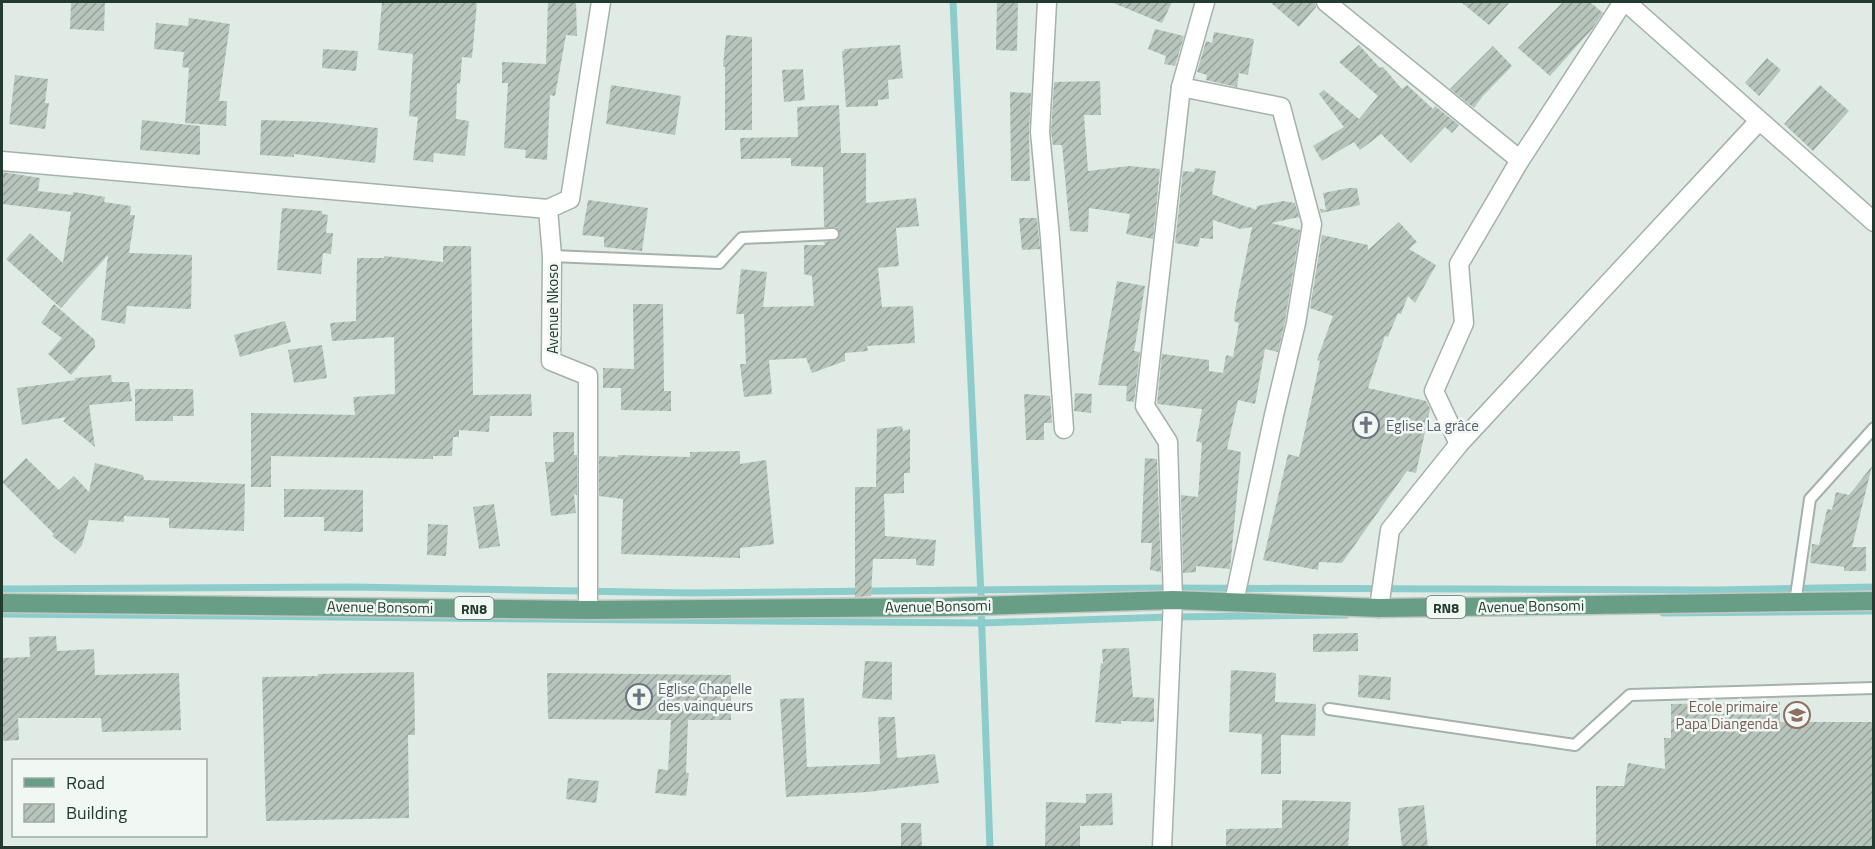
<svg xmlns="http://www.w3.org/2000/svg" width="1875" height="849" font-family="'Titillium Web',sans-serif">
<defs>
<pattern id="building-hatch" width="6" height="6" patternUnits="userSpaceOnUse" patternTransform="scale(1.5)"><rect width="6" height="6" fill="#b7c5bd"/><path d="M-1 1l2-2M0 6l6-6M5 7l2-2" fill="none" stroke="#94a19a"/></pattern>
</defs>
<rect width="100%" height="100%" fill="#e1ebe5"/>
<g fill="none" stroke-linecap="round" stroke-linejoin="round">
<g stroke="#8ccdcb" stroke-width="7">
<path d="M953,2l28,593"/>
<path d="M2,589l350,-2 339,6 477,-5 549,2 157,-3"/>
<path d="M981,606l9,242"/>
<path d="M1663,613l211,-2"/>
<path d="M2,614l979,9 189,-6 176,-2"/>
</g>
</g>
<g fill="url(#building-hatch)">
<path d="M71,2h34l-1,29 -34,-2z"/>
<path d="M382,2h95l-5,56 -10,-1 -2,27 -3,-1 -1,36 13,2 -4,35 -31,-3 -1,9 -20,-2 5,-43 -9,-1 4,-62 -35,-4z"/>
<path d="M548,2h28l1,34 -11,-1 -11,61 -5,-1 -3,65 -22,-2 1,-8 -22,-2 4,-65h-6v-21l44,2z"/>
<path d="M997,2h21l-1,49 -21,-1z"/>
<path d="M1111,2h61l-10,21z"/>
<path d="M1270,2h45l1,5 -17,20z"/>
<path d="M1461,2h49l-21,23z"/>
<path d="M1563,2h27l13,11 -11,16 -42,47 -32,-28z"/>
<path d="M189,18l41,6 -11,77h8l-1,25 -41,-3 4,-55 -7,-1 2,-15 -30,-3 2,-26 32,3z"/>
<path d="M1155,29l29,7 -9,30 -11,-2 2,-8 -18,-7z"/>
<path d="M1214,32l40,7 -6,36 -9,-2 -2,14 -31,-7 1,-5 -10,-3 9,-31 6,2z"/>
<path d="M726,35l26,2v93h-27v-63l-2,-1z"/>
<path d="M900,45l3,33 -15,2 1,19 -11,1v6l-32,1 -4,-56h2v-2z"/>
<path d="M1359,45l21,23 3,-1 19,22 5,-4 26,24 2,-3 24,19 -7,8 -7,-6 -34,36 -30,-29 -21,16 -6,-8 -32,19 -9,-15 31,-19 -25,-33 5,-4 35,29 19,-23 -39,-34z"/>
<path d="M1493,46l19,20 -30,31 -8,11 -24,-19z"/>
<path d="M323,49l35,2 -2,20 -34,-3z"/>
<path d="M1767,58l14,12 -22,26 -14,-13z"/>
<path d="M803,69l2,31 -21,2 -2,-32z"/>
<path d="M15,75l33,4 -3,24h4l-4,26 -36,-5z"/>
<path d="M1100,81l1,34h-17l4,56 41,-5 31,3 -7,70 -27,-5 4,-20 -41,-6 -1,24 -18,-1 -8,-86h-9l-2,-13 3,-50z"/>
<path d="M611,85l70,11 -6,39 -69,-11z"/>
<path d="M1820,85l29,26 -36,40 -29,-27z"/>
<path d="M1010,92l21,1 -2,38 1,50h-19z"/>
<path d="M839,105l2,48h25v50l50,-5 3,28 -23,2 3,38 -21,2 4,39 31,-1 2,37 -48,3 1,5 -23,2v8l-33,12 -6,-15 -37,2 3,34 -28,3 -4,-33h6l-2,-50h-8l5,-45 26,3 -4,35 51,-1 -2,-30 -8,-2v-29h21l-1,-3 13,-2 3,-6 -4,-7h-12l-1,-60 -32,-1v-8l-50,1 -1,-21 58,-1 -1,-30z"/>
<path d="M142,120l58,6v29l-60,-5z"/>
<path d="M261,120l61,2 56,6 -3,35 -81,-9v3l-34,-2z"/>
<path d="M1195,168l21,3 -4,23 35,13 -3,1 5,-1 7,3 1,-4 26,-5 12,2 4,14 -28,6 29,7 -15,91 -7,31 -13,-3 -10,55 -17,-4 -11,49 14,3 -11,117 -34,-3v6l-13,1 -2,-78 17,2 4,-54 -6,-2 6,-32 -45,-5 5,-50 47,6v11l14,2 3,-18 7,2 6,-34 -5,-2 1,-11 17,-83 -12,2 -27,-9v19l-13,-1 -2,9 -23,-4 8,-72 11,1z"/>
<path d="M2,172l38,6 -2,13 35,4v-3l32,5 -1,5 27,4 -1,9h5l-6,38 63,2 -1,54 -64,-3 -2,18 -24,-4 7,-65 -47,53 -55,-49 24,-26 33,30 8,-51 -69,-8z"/>
<path d="M1349,188h8l3,17 -39,8 -1,-4 6,1 -3,-17z"/>
<path d="M588,200l60,8 -6,43 -38,-4v-10l-22,-2z"/>
<path d="M282,208l40,3v3l6,1 -2,18h7l-2,21 -8,-1 -2,21 -44,-4z"/>
<path d="M1019,218h18l3,31 -18,1z"/>
<path d="M1399,222l18,20 -8,7 27,16 -21,38 -7,-7 -7,18 -3,-1 -10,24 -3,-1 -17,52 58,13 4,8 -14,64 -9,-2 -65,92 -23,-1 -1,8 -55,-10 25,-106 11,3 21,-96 -3,-1 16,-44 -23,-8 12,-73 46,10v5z"/>
<path d="M443,246h28l2,149 58,-1 1,22h-42l-1,16 -30,-2v7h-6l-1,19h-19v3l-162,-3v31h-20v-74l104,2 -2,-18 42,-3 -1,-57 -62,4 -2,-18 26,-2 1,-63h27v-2l59,6z"/>
<path d="M1117,281l28,5 -11,65 6,1 -6,50 -8,-1 1,-15 -29,-1z"/>
<path d="M54,304l41,36v7l-24,28 -23,-21 14,-16 -21,-15z"/>
<path d="M633,304h30l1,87h7v20l-50,-1v-22h-18v-20l31,1z"/>
<path d="M285,321l6,21 -51,15 -6,-22z"/>
<path d="M322,345l5,33 -33,5 -6,-33z"/>
<path d="M111,375l1,7h17l3,19 -43,4 6,42 -32,-26 3,-4 -44,8 -5,-37 59,-8 -2,-2z"/>
<path d="M135,389h58l1,27h-21v5h-38z"/>
<path d="M1075,393l17,1 -1,19 -17,-2z"/>
<path d="M1024,394l26,2 2,27h-8v17h-18z"/>
<path d="M902,426l1,5 7,-2v44h-6v20l-20,1 1,42 51,4 -2,26 -18,-1v-6h-43l-2,37 -16,1v-110h21l1,-58z"/>
<path d="M553,432h21v23h3v40l-3,-1 2,19 -25,3 -6,-54h9z"/>
<path d="M740,451v13l26,-4 8,84 -34,4v10l-119,-4 2,-55 -24,-3v-40l19,1v-2l72,2v-5z"/>
<path d="M26,458l33,32 15,-14 15,16 6,-29 48,12 1,5 101,4 -1,47 -75,-3v-10l-45,-2v6l-35,-2 -7,25 -7,9 -23,-18 2,-2 -52,-52z"/>
<path d="M1145,458l12,1 4,113 -11,-2 2,-27h-11z"/>
<path d="M1872,466l-20,81h14v24h-22v-4l-34,-4 2,-19 7,1 8,-36 5,1 4,-18 13,3z"/>
<path d="M284,489l79,1v42l-39,-1v-14h-40z"/>
<path d="M494,504l6,42 -21,3 -6,-42z"/>
<path d="M428,524l20,1 -2,31 -19,-1z"/>
<path d="M1358,633v18l-45,1v-18z"/>
<path d="M56,636l1,15 37,-2 1,26 84,-2 2,57 -79,2 -1,-14h-83l1,22 -17,1v-83l28,-1 -1,-20z"/>
<path d="M1129,648l4,49 21,1v24l-33,-1v3l-26,-2 6,-59 2,1 -1,-15z"/>
<path d="M865,661l27,1v38l-30,-2z"/>
<path d="M1231,670l45,3 -1,29 41,2 -1,32 -34,-1v39h-20l1,-40 -33,-2z"/>
<path d="M414,672l1,63h-7l1,83 -143,3 -4,-144 56,-1v-2z"/>
<path d="M547,673l184,2v45h-43l-2,53h3l-3,23 -31,-3 3,-24 10,1 3,-50 -123,-1z"/>
<path d="M1359,675l32,2 -1,23 -32,-3z"/>
<path d="M804,698l3,69 73,-3 -2,-47h17l2,41 38,-4 4,29 -72,9 -81,5 -6,-98z"/>
<path d="M1780,702v20h94v126h-278v-62h28l4,-23 37,6 -1,-31h7v-34z"/>
<path d="M568,778l31,3 -3,22 -30,-4z"/>
<path d="M1112,793l1,32 -33,1v22h-35l1,-46 40,1v-9z"/>
<path d="M1282,800l69,2 -3,46h-122v-19l56,-1z"/>
<path d="M1424,805l4,43h-26l-4,-40z"/>
<path d="M901,823h20l1,25h-21z"/>
</g>
<g fill="none" stroke-linecap="round" stroke-linejoin="round">
<defs>
<g id="service">
<path d="M552,256l167,7 23,-25 91,-4"/>
<path d="M1795,603l15,-104 64,-71"/>
<path d="M1329,709l246,36 55,-50 244,-7"/>
</g>
<g id="minor">
<path d="M1047,2l-7,130 10,106 14,191"/>
<path d="M1326,2l194,158"/>
<path d="M1626,2l248,220"/>
<path d="M1181,87l100,20 31,117 -16,99 -22,92 -40,187"/>
<path d="M2,161l546,48"/>
<path d="M548,209l4,47 -1,105 37,15v234"/>
<path d="M548,209l22,-10 31,-197"/>
<path d="M1459,444l-25,-53 30,-68 -5,-59 61,-104 103,-158"/>
<path d="M1379,608l11,-78 69,-86 300,-323"/>
<path d="M1162,848l11,-248 -5,-158 -23,-36 36,-319 24,-85"/>
</g>
<path id="primary" d="M2,603l586,7 359,-3 226,-7 206,8 495,-7"/>
</defs>
<use href="#service" stroke="#a4b2ab" stroke-width="14"/>
<use href="#minor" stroke="#a4b2ab" stroke-width="21"/>
<use href="#primary" stroke="#c1c8c5" stroke-width="21"/>
<use href="#service" stroke="#fff" stroke-width="10"/>
<use href="#minor" stroke="#fff" stroke-width="18"/>
<use href="#primary" stroke="#689e86" stroke-width="18"/>
</g>
<defs>
<symbol id="church-ring" viewBox="-11 -11 22 22"><circle r="9.5" fill="#f1f7f3" stroke="#6b7280" stroke-width="1.5"/><path d="M-1.2-6h2.4v3.5h3.3v2.4h-3.3V6h-2.4V-.1h-3.3v-2.4h3.3Z" fill="#6b7280"/></symbol>
<symbol id="school-ring" viewBox="-11 -11 22 22"><circle r="9.5" fill="#f1f7f3" stroke="#8d6e63" stroke-width="1.5"/><path d="M0-5L7-2L0 1L-7-2ZM-4 1L0 2.5L4 1V4Q0 6-4 4Z" fill="#8d6e63"/></symbol>
</defs>
<g fill-rule="evenodd">
<use href="#church-ring" x="1351" y="410" width="30" height="30"/>
<use href="#church-ring" x="624" y="682" width="30" height="30"/>
<use href="#school-ring" x="1782" y="700" width="30" height="30"/>
</g>
<g text-anchor="middle" dominant-baseline="central" stroke-width="5" stroke-linejoin="round" paint-order="stroke">
<g fill="#f1f7f3" stroke="#60736a" stroke-width="1.5">
<rect x="1426.5" y="596" width="39" height="22" rx="4.5"/>
<rect x="454.5" y="597" width="39" height="22" rx="4.5"/>
</g>
<g font-size="14" font-weight="bold" fill="#223a2f">
<text x="1446" y="607">RN8</text>
<text x="474" y="608">RN8</text>
</g>
<g font-size="15" fill="#223a2f" stroke="#f1f7f3">
<text transform="translate(552 309) rotate(-90)">Avenue Nkoso</text>
<text transform="translate(938 606) rotate(-1)">Avenue Bonsomi</text>
<text transform="translate(1531 606) rotate(-1)">Avenue Bonsomi</text>
<text transform="translate(380 607) rotate(1)">Avenue Bonsomi</text>
</g>
<g font-size="15" fill="#5b616d" stroke="#f1f7f3" text-anchor="start">
<text x="1386" y="425">Eglise La grâce</text>
<text x="658" y="688">Eglise Chapelle<tspan x="658" dy="17">des vainqueurs</tspan></text>
</g>
<g font-size="15" fill="#785e54" stroke="#f1f7f3" text-anchor="end">
<text x="1778" y="706">Ecole primaire<tspan x="1778" dy="17">Papa Diangenda</tspan></text>
</g>
</g>
<rect width="1875" height="849" fill="none" stroke="#223a2f" stroke-width="6"/>
<rect x="12" y="759" width="195" height="78" fill="#f1f7f3" stroke="#9eaba5" stroke-width="1.5"/>
<rect x="24" y="778" width="30" height="9" fill="#689e86" stroke="#9eaba5" stroke-width="1.5"/>
<text x="66" y="789" font-size="18" fill="#223a2f">Road</text>
<rect x="24" y="804" width="30" height="18" fill="url(#building-hatch)" stroke="#9eaba5" stroke-width="1.5"/>
<text x="66" y="819" font-size="18" fill="#223a2f">Building</text>
</svg>
